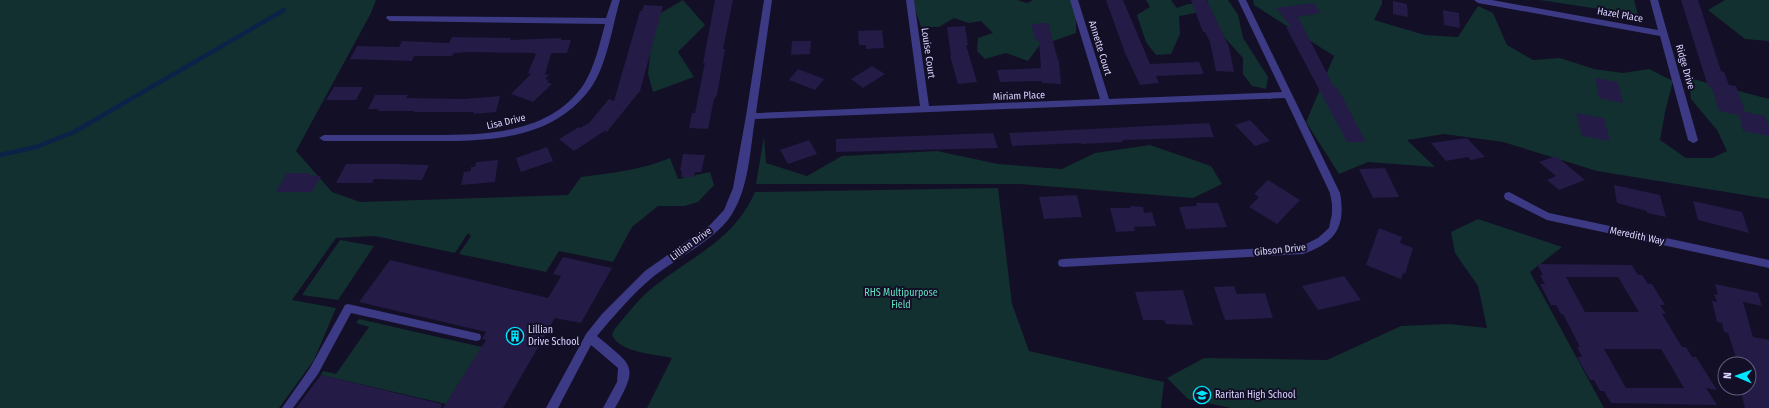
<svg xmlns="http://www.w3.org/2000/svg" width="1769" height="408" font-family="'Fira Sans Condensed',sans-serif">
<rect width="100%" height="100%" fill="#130f26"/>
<g fill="#12302f">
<path d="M0,0h376l-5,13 -75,138 36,41 28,10 208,-7 13,-18c30,-4 61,-7 89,-19l8,21 32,-7 4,13 -16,17 -14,4h-26l-26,21 -19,35 -54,-11 -13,21 -87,-18 12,-18 -3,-3 -13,20 -80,-17 -39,2 -44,62 44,8 -22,52 -35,48h-279z"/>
<path d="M683,0l22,25 -27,27 16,25 -41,15 -5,-18 3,-30 8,-30z"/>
<path d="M912,0h105l10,3 6,-3h38l5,9v24l-37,13 -11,15 -22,-8 -21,6 -8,-8 1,-13 15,-5 -12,-12 -12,2 -15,-5 -15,9h-18z"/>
<path d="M1146,0h25l6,8 11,-4 19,-1 1,-3h20l10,15 5,23 25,39 -2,12 -14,-3 -9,-12v-16l-18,-20 -18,-24 -12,-1 -16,3 1,18 -9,20 -15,1 -10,-13 -9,-27 13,-8z"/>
<path d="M1253,0h129v4l-8,16 51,15 33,2 20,-31 15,7 14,32 26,15 27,-2 34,11 29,4 26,-4 24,12 -8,31 -5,28 26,18h26l15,-7 -10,-21 -26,-31 -2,-21 80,21v100l-172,-28 -94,-29 -59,-8 -37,6 28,27 -67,-5 -29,12 -33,-52 28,-66 -80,-51z"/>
<path d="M1540,0h94l4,15z"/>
<path d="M1725,0h44v41l-24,-2 -37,-29z"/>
<path d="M764,136l2,27 41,13 35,-20 95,-5 61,13 64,5 33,-16 55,-8 61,21 11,18 -29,14 -173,-14h-264z"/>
<path d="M998,188l14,116 17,47 135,31 -3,26h-514l25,-50c-17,-4 -52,-5 -60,-23l2,-5c13,-16 26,-33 42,-45 39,-31 77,-44 99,-93z"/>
<path d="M1478,219l84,28 -32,25 74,136h-373l-43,-9 -21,-21 37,-20 123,2 74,-34 48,-2 38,4 -9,-42 -23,-33 -4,-21z"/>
<path d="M340,240l34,6 -36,54 -36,-5z"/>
<path d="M359,319l123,28 -36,57 -125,-29 2,-4 13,3 33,-47 -13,-4z"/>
</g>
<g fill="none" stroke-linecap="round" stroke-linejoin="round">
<path stroke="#0c2248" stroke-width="4.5" d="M0,155l36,-8 38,-15 210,-122"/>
</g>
<g fill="#241b47" fill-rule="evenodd">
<path d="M715,0h18l-10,49h2l-8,46 -3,4 -6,30 -19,-1 3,-15h3l9,-46 1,-4h-2z"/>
<path d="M1106,0h17l27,64 49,-2 5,12 -48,2 3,7 -19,2 -15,-32z"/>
<path d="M1191,0h16l22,47 5,25 -18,-1 -6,-29 -5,-10h-2z"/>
<path d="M1681,0h17l23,71 3,1 5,13 7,1 9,26 20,4 4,10v10l-26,-5 -4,-16 -20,-4 -7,-23 -3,-1 -3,-7z"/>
<path d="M1393,1l14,3 1,13 -15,-3z"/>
<path d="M1313,3l8,10 -23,4 36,70h3l29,55h-19l-61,-115h5l-15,-19z"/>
<path d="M644,5l19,1 -23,85 -35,43 1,-4 -32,21 -15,-12 20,-12 1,1 9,-5 20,-24 5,2 26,-90h2z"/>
<path d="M1443,10l16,3 1,15 -16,-3z"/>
<path d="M1048,23l10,37h1l2,24 -19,-1v-2l-42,1 -3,-12 44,-2 -2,-27h-3l-5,-17z"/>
<path d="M965,26l3,19h-2l11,37 -19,2 -8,-28h1l-4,-29z"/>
<path d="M882,30l2,18 -18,1v-4h-7l-1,-14z"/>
<path d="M452,37l59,1 -1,2 51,-2v2h10l-4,13h-14l-2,1 -6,20 4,1 -4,4 4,1 -2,2 5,2 -19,18 -22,-8 20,-20 -3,-1 8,-19h-2l1,-1 -68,-1 -13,1 -2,3h-38l-2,5 -62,-2 7,-13 42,1 3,-6 47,2z"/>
<path d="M792,41h19l-1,13 -19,1z"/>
<path d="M872,66l13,8 -22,14 -12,-9z"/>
<path d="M798,69l26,10 -9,11 -26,-10z"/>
<path d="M1595,78l23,4 5,21 -24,-5z"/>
<path d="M334,87h29l-7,13h-30z"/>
<path d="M375,95h33l-2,3 58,1 36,-3 -4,16 -23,2 1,-2h-60v-1h-36l1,-2h-11z"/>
<path d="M1576,113l28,5 6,23 -28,-5z"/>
<path d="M1250,120l20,21 -15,5 -20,-21z"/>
<path d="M1209,123l5,14 -92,3 1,2 -42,2v-1l-69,3 -3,-13z"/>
<path d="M993,133l5,15 -162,4v-13z"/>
<path d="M1467,138l18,19 -14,3 -3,-3 -22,4 -15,-18z"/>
<path d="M809,140l8,14 -29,10 -8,-14z"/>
<path d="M547,147l6,14 -32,11 -5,-14z"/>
<path d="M683,154l22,1 -4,17h-6l-1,5h-13l1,-6h-2z"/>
<path d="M1556,156l29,24 -26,10 -12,-10 9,-4 -17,-14z"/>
<path d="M498,160l-3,22 -34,3 3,-13 7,-1v-4h4l1,-5z"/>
<path d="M346,164h52l31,1 -7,15 -48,-1 -2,4h-36z"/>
<path d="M1385,168l14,29 -26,1 -14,-29z"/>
<path d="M287,173h23l-1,2 12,1 -9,16h-36z"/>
<path d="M1268,180l32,20 -23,24 -28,-17 10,-10 -5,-3z"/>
<path d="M1614,185l46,10 6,22 -19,-4v-2l-30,-8z"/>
<path d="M1077,195l5,22 -38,2 -5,-22z"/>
<path d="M1693,201l49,11 7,21 -51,-13z"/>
<path d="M1196,203h22l9,24 -41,2 -7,-22 18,-1z"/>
<path d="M1130,206l13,1 1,6 8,-1 4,14 -22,1 1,4 -19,1 -6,-24h20z"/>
<path d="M1379,228l23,9 -2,6 13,5 -8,26 -2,-1 -2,6 -35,-14z"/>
<path d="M563,257l49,11 -31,55 -26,-5 -52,90h-60l43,-68 -4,-1 4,-7 -127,-30 31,-42 158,38 13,-22 -8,-2z"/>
<path d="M1537,264l95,1 6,10h4l6,9h4l13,21h-5l6,9h-4l20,33h4l6,10h4l21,33 -11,-2 11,17 -106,-2 -7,-12h-4l-6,-11h-4l-13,-23h5l-5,-10h3l-17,-33h-2l-5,-9h-5l-11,-21h5l-5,-9h3zM1566,277h52l21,35h-54zM1604,349h57l23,39h-58z"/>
<path d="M1344,276l17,24 -43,10 -16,-24z"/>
<path d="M1715,284l43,9 4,13 -19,-4 10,35 16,3v68h-24l-5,-20h9v-24h-11l-10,-31 -4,-1 -2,-9 -5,-1 -5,-21 5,1 -3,-8 4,1z"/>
<path d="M1234,286l3,8 28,-1 8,25 -48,2 -11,-33z"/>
<path d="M1183,290l10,35 -27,-1 -2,-4h-21l-8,-28z"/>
<path d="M321,375l121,29 -1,4h-145z"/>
</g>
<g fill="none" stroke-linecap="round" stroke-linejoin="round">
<path fill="#3d3a85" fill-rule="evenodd" d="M348,304l128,29 4,1 1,3 -1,3 -4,1 -125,-28 -33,61 -25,34h-11l28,-40 35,-63z"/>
<g fill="#3d3a85" fill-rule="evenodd">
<path d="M612,0h8c-8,27 -13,66 -30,89 -41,55 -110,52 -172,52 -31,0 -63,0 -94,0l-5,-3 5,-3c31,0 63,0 94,0 57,0 130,3 166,-51 11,-18 16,-41 21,-60l-215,-3 -4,-3 1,-2 219,2z"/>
<path d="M764,0h8l-16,113 164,-7 -14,-106h8l15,106 171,-7 -30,-99h8l31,99 173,-7 -44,-92h8l94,193c6,33 -4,50 -37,61l-240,13 -4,-1 -1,-3 1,-3 4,-1 239,-13 16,-8 11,-10 3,-14v-10l-2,-11 -45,-95 -530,21c-5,31 -6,68 -23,95 -15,25 -55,44 -78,62 -20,16 -41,41 -57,60 35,30 43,28 18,72h-12l14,-26 1,-14 -27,-23 -33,63h-12l40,-74 16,-20 43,-43 65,-46 14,-15 9,-22 13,-72z"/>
<path d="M1474,0h18l166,30 -8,-30h8l40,140 -2,2 -3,1 -5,-3 -28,-104 -182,-33z"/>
<path d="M1509,192l40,21 220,47v8l-222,-48 -42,-21 -1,-3 1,-3z"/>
</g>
</g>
<defs>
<symbol id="building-ring" viewBox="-11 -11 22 22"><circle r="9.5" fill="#130f26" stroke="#00e5ff" stroke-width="1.5"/><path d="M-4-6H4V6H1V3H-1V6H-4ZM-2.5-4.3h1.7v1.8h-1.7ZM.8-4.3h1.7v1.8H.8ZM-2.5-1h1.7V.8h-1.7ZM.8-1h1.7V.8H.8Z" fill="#00e5ff"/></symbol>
<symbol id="school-ring" viewBox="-11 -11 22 22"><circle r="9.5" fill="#130f26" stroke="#00e5ff" stroke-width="1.5"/><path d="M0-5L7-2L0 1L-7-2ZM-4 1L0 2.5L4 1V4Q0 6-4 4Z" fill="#00e5ff"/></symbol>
</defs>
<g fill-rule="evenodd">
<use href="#building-ring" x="505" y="326" width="20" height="20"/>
<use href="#school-ring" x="1192" y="385" width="20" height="20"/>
</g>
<g text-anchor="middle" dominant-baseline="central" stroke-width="4" stroke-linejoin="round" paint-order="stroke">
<g font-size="10" fill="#d9d4ff" stroke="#130f26">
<text transform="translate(1620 15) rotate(10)">Hazel Place</text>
<text transform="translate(1100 48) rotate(73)">Annette Court</text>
<text transform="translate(928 53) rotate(82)">Louise Court</text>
<text transform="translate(1685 67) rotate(74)">Ridge Drive</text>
<text transform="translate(1019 96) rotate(-2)">Miriam Place</text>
<text transform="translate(506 122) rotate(-13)">Lisa Drive</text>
<text transform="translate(1637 236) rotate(12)">Meredith Way</text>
<text transform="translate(691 244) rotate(-36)">Lillian Drive</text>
<text transform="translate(1280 250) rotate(-6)">Gibson Drive</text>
</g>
<g font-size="10" fill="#5fe0c0" stroke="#130f26">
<text x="901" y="293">RHS Multipurpose<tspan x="901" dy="12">Field</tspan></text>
</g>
<g font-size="10" fill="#d9d4ff" stroke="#130f26" text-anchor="start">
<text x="528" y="330">Lillian<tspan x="528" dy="12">Drive School</tspan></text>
<text x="1215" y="395">Raritan High School</text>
</g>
</g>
<g transform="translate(1737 376) rotate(272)"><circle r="19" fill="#130f26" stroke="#625e7d"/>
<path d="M0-3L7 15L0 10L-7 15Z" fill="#00e5ff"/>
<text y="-6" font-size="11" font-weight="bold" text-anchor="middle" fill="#d9d4ff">N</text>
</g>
</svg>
